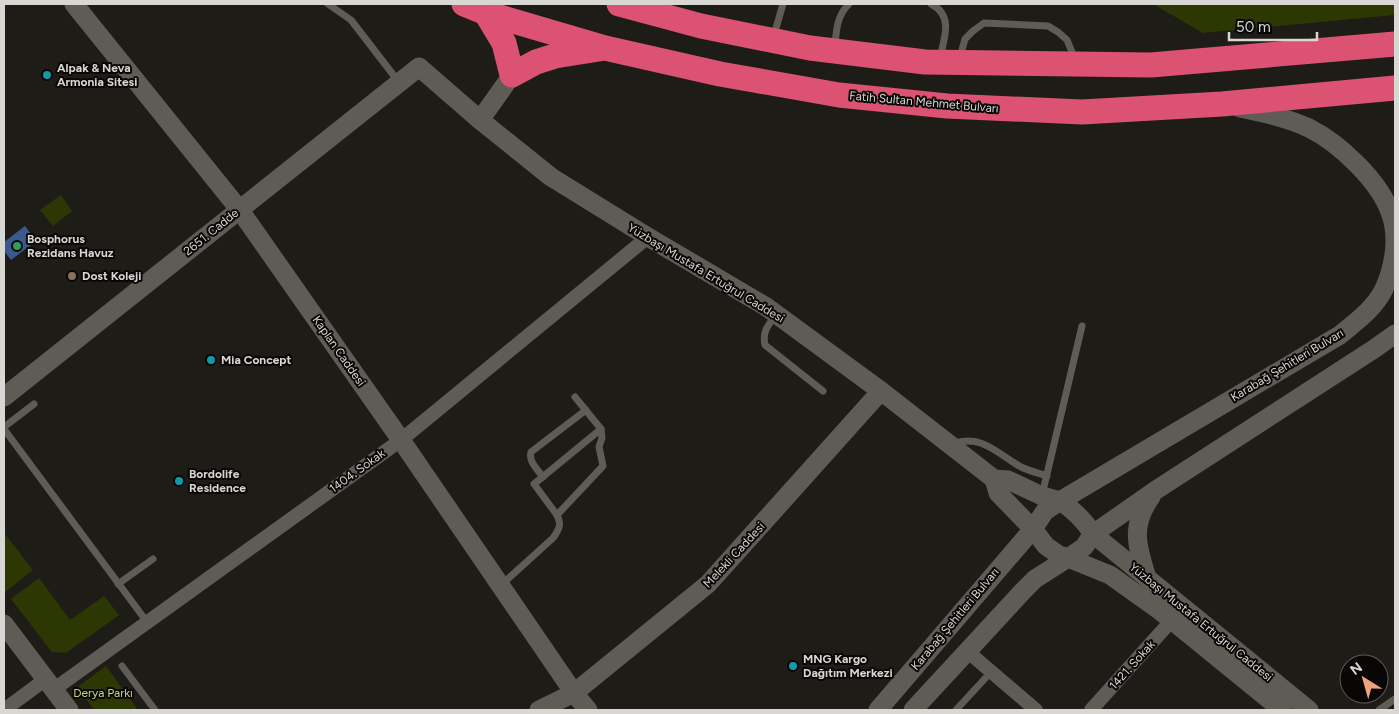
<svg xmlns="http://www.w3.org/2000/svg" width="1399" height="714" font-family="Figtree,sans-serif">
<rect width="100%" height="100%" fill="#1e1c17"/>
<g fill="#2c3703">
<path d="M1153,4h242v11l-192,18z"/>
<path d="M61,195l11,16 -19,15 -13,-16z"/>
<path d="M5,534l28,36 -28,22 -1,-2z"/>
<path d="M39,578l31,42 34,-24 15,19 -53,38 -14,-1 -41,-53z"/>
<path d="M106,666l32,44h-44l-16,-22 2,-3z"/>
</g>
<path fill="#3b5990" d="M25,226l11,15 -25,19 -7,-9v-9z"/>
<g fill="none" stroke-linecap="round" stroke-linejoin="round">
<g stroke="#5e5c55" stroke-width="7">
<path d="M328,4l23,16 47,61"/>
<path d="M931,4c22,11 14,33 9,53"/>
<path d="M774,35l9,-31"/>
<path d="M835,47c1,-16 2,-32 14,-43"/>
<path d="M960,57l5,-18 8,-8 11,-8 64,3 10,6 9,8 8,19"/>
<path d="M776,315c-8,10 -14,17 -11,30l58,46"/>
<path d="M4,427l30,-23"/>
<path d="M4,429l143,193"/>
<path d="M953,444c28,-11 45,10 68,23 8,4 18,6 26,9"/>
<path d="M543,477c-5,-7 -15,-16 -12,-25l55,-42"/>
<path d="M1042,495l40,-169"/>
<path d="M557,515l46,-49 -4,-19 3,-9 -1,-9 -26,-32"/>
<path d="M118,584l35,-25"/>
<path d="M501,585l52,-47c6,-8 9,-14 4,-23l-23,-31 67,-55"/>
<path d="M122,666l33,44"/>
<path d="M956,710l35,-38"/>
<path d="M1379,710l16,-11"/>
</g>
<g stroke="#5e5c55" stroke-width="14">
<path d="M967,651l69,59"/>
<path d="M53,690l348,-250 247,-203"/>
<path d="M4,710l42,-31"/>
<path d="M1091,710l81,-90"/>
</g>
<g stroke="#5e5c55" stroke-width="19">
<path d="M74,4l165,205 162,231 173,253 14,17"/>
<path d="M1240,108c24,5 47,10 69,20 30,15 72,54 82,87 8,23 3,52 -7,74 -10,20 -27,32 -44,46l-280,166 -18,-5 -34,-16 -14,-1 4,14 35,36 13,17 13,9 9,3 16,-11 9,-13 63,-44 218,-141 21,-15"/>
<path d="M480,120l32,-45"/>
<path d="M4,397l415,-330 61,53 71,57 97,60 117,69 116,85 113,88"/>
<path d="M1147,578c-10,-32 -17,-52 4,-81"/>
<path d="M4,624l65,86"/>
<path d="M539,710l35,-17 134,-109 173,-193"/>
<path d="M878,710l155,-181 12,-18 15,-10c14,9 24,19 33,33l216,176"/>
<path d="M913,710l110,-119 12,-12 33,-21 42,17 49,35 123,100"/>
</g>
<g stroke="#dc5273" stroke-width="25">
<path d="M464,4l22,9 119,35 115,26 119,21 108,11 135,6 140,-8 173,-16"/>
<path d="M619,4l82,22 109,22 115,14 226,3 244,-21"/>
<path d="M486,13l18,30 8,32 24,-13 19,-6 44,-7"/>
</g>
</g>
<g fill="#0f9aa8" stroke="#080705" stroke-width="2">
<circle cx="47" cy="75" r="5"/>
<circle cx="211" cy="360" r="5"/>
<circle cx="179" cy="481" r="5"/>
<circle cx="793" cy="666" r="5"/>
</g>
<circle fill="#2e9e5b" stroke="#080705" stroke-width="2" cx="17" cy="246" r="5"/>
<circle fill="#8d6e63" stroke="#080705" stroke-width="2" cx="72" cy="276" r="5"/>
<g text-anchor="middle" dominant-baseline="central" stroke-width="4" stroke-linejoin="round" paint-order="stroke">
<g font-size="12" font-weight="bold" fill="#d9d7d4" stroke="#080705" text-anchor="start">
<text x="57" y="68">Alpak &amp; Neva<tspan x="57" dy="14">Armonia Sitesi</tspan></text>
<text x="27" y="239">Bosphorus<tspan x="27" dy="14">Rezidans Havuz</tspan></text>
<text x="82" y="276">Dost Koleji</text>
<text x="221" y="360">Mia Concept</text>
<text x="189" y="474">Bordolife<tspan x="189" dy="14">Residence</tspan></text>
<text x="803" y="659">MNG Kargo<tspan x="803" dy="14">Dağıtım Merkezi</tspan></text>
</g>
<g font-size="12" fill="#d9d7d4" stroke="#080705">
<text transform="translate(924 102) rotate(5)">Fatih Sultan Mehmet Bulvarı</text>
<text transform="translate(211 232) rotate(-39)">2651. Cadde</text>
<text transform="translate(706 273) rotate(31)">Yüzbaşı Mustafa Ertuğrul Caddesi</text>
<text transform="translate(339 351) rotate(55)">Kaplan Caddesi</text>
<text transform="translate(1287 365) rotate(-31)">Karabağ Şehitleri Bulvarı</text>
<text transform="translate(357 471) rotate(-36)">1404. Sokak</text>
<text transform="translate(734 555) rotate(-47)">Melekli Caddesi</text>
<text transform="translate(955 619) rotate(-50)">Karabağ Şehitleri Bulvarı</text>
<text transform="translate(1201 622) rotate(39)">Yüzbaşı Mustafa Ertuğrul Caddesi</text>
<text transform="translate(1132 665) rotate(-48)">1421. Sokak</text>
</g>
<g font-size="12" fill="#c1da79" stroke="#080705">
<text x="103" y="693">Derya Parkı</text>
</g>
</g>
<rect width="1399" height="714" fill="none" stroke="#d9d7d4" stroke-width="10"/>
<g transform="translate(1364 679) rotate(323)"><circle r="24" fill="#080705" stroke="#5c5a58"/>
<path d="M0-4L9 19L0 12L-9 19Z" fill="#f3a081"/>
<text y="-8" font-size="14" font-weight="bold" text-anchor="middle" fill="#d9d7d4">N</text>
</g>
<path d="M1229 32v8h88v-8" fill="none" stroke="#d9d7d4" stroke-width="2.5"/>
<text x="1236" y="32" font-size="15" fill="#d9d7d4" stroke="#080705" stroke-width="4" paint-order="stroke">50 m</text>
</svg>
